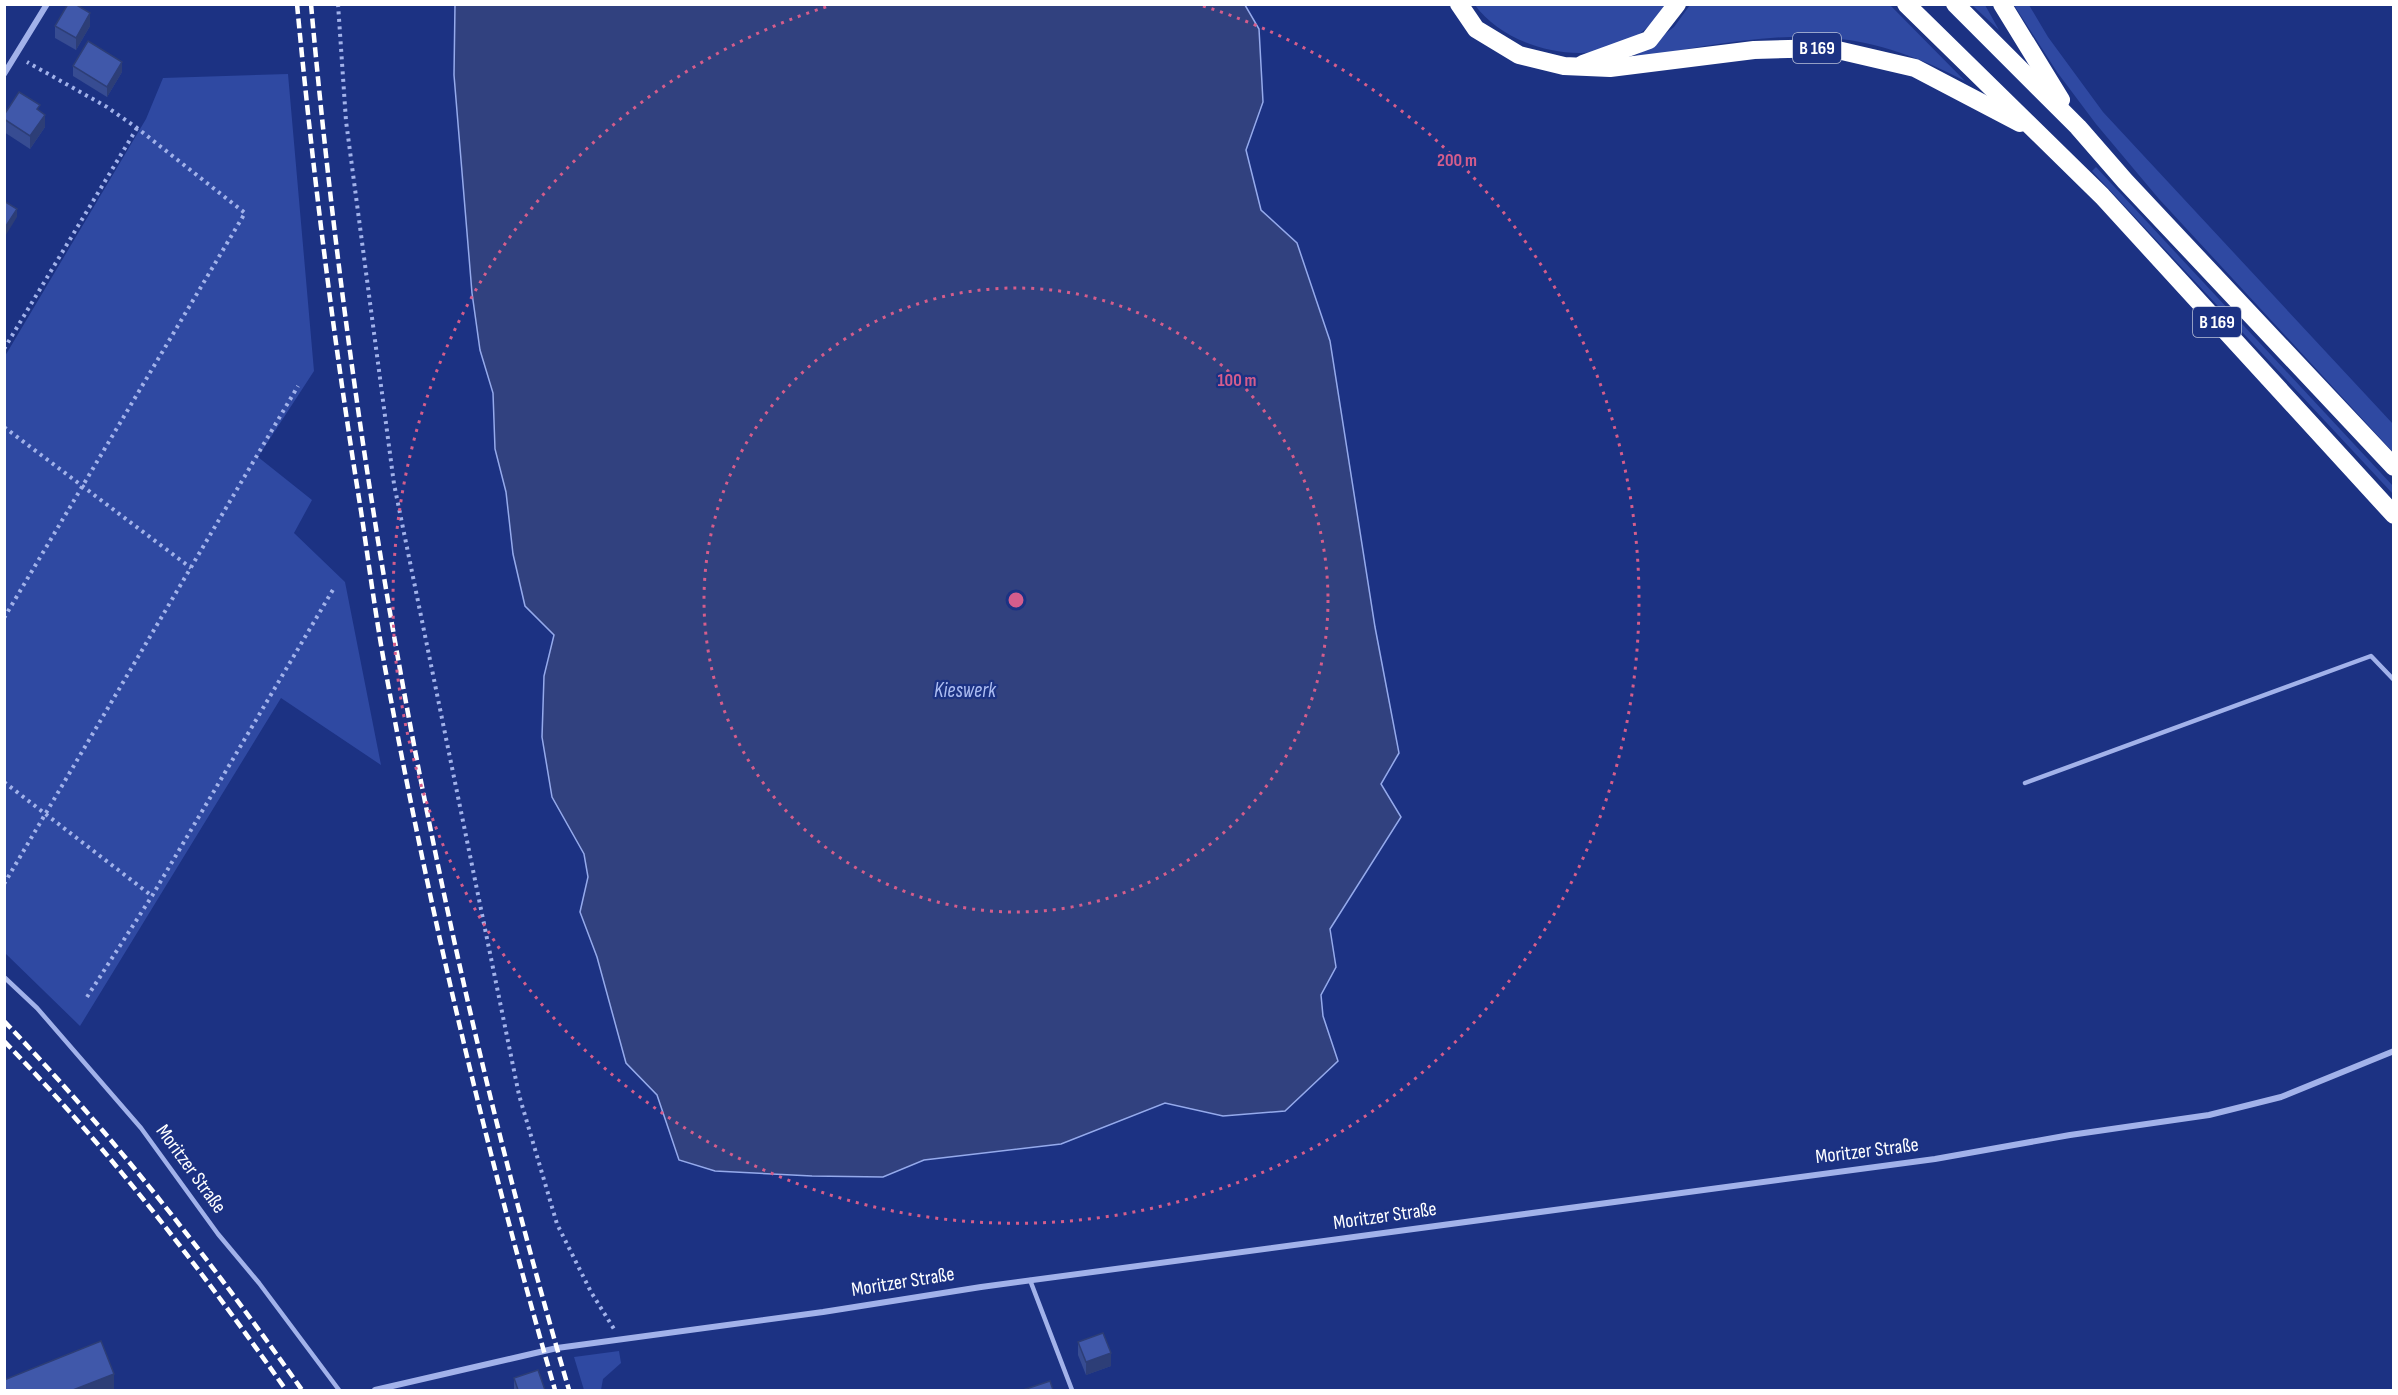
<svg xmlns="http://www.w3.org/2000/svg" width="2398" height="1395" font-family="'Sofia Sans Condensed',sans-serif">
<rect width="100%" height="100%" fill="#1c3283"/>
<g fill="#2f49a2">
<path d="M1475,5h192c-12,15 -23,28 -40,37 -46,25 -122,5 -152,-37z"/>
<path d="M1690,5h200l75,76c-42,-22 -86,-39 -134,-43 -61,-6 -138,10 -199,21l42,-32z"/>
<path d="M1972,5h13l14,25z"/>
<path d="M2014,5h15l19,32 55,75 290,312v28l-234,-253 -63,-75 -39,-52z"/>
<path d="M288,74l26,297 -56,86 54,43 -18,33 51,49 36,183 -100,-67 -201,328 -75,-73v-597l141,-237 17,-41z"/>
<path d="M2096,167l297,319v8l-301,-323z"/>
<path d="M619,1351l2,12 -18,16 -2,11h-17l-10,-33z"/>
</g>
<path fill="#31417f" stroke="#95aaec" stroke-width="1.5" d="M455,5h790l14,24 4,73 -17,48 15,60 36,33 33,98 45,286 24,126 -18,31 20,33 -71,112 6,38 -15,28 2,21 15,45 -53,50 -62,5 -58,-13 -104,41 -137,16 -41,17 -71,-1 -97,-5 -36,-11 -22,-65 -31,-32 -29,-106 -17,-45 8,-35 -4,-23 -32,-57 -10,-60 2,-61 10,-41 -29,-29 -12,-52 -7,-62 -11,-43 -2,-56 -13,-43 -8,-57 -18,-218z"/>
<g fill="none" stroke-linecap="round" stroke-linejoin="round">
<g stroke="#a2b2ea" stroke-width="4" stroke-dasharray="3 4.5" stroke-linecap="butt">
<path d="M338,4l8,117 48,363 125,611 38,129 34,68 23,37"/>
<path d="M4,349l133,-221"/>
<path d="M4,427l187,141"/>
<path d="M4,618l241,-405 -108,-85 -30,-21 -80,-45"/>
<path d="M4,782l148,114"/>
<path d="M4,884l294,-498"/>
<path d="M87,997l65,-101 182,-308"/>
</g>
<g stroke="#a2b2ea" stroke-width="4.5">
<path d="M2025,783l346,-127 23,24"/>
<path d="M4,977l33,31 104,120 77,106 41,49 80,107"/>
<path d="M1030,1280l42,110"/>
</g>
<g stroke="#a2b2ea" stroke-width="6">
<path d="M4,74l43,-70"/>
<path d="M375,1390l182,-42 266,-36 158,-25 954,-128 135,-24 139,-20 72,-18 113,-46"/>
</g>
<g stroke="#fff" stroke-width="18">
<path d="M1459,4l17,25 43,26 45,11 46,2 144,-18 75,-2 86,20 105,55"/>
<path d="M1906,4l196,192 292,319"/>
<path d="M1955,4l123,123 47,54 269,286"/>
<path d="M2002,4l59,96"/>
<path d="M1583,64l66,-24 28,-36"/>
</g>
<g stroke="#fff" stroke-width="4.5" stroke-dasharray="10 4.5" stroke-linecap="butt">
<path d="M297,4c16,170 37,339 64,507 8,54 15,108 25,162 44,241 101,481 169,717"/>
<path d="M311,4c42,469 126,935 258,1386"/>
<path d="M4,1021c110,115 207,240 298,369"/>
<path d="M4,1041c105,108 196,227 282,349"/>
</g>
</g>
<g fill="#374c92">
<path d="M55,26h35l-14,24 -21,-12z"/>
<path d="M73,66l49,6 -15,25 -34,-21z"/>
<path d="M40,111l5,16 -15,22 -26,-17v-17z"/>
<path d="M1078,1342l33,24 -25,9 -8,-20z"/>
<path d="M514,1378l31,12h-31z"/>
</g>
<g fill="#2d3e77">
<path d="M90,13v13l-14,24v-12z"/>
<path d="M122,62v10l-15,25v-10z"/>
<path d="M45,115v12l-15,22v-13z"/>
<path d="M17,209v8l-13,21v-9z"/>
<path d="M1111,1353v13l-25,9v-13z"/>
<path d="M114,1374v16h-41z"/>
</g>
<g fill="#4058aa" stroke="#2d3e77" stroke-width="1.5">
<path d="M68,4h7l15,9 -14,25 -21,-12z"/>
<path d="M88,41l34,21 -15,25 -34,-21z"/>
<path d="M19,92l21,13 -3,4 8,6 -15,21 -26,-17v-4z"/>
<path d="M4,201l13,8 -13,20z"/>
<path d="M1103,1333l8,20 -25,9 -8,-20z"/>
<path d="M101,1341l13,33 -41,16h-69v-10z"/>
<path d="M538,1370l7,20h-27l-4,-12z"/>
<path d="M1050,1381l3,9h-30z"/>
</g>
<g fill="none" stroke="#d45d8c" stroke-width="3" stroke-dasharray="3 6">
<circle cx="1016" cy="600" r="312"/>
<path d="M1203 6A623 623 0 1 1 829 6"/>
</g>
<g text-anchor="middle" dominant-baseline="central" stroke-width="4.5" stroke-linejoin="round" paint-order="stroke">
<g fill="#1c3283" stroke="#bbc2da" stroke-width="1.5">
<rect x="1793" y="33" width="48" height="30" rx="4.5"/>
<rect x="2193" y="307" width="48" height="30" rx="4.5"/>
</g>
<g font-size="18" font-weight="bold" fill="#fff">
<text x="1817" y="48">B 169</text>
<text x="2217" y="322">B 169</text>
</g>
<g font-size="20" fill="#fff" stroke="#1c3283">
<text transform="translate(1867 1151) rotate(-7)">Moritzer Straße</text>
<text transform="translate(191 1169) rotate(54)">Moritzer Straße</text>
<text transform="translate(1385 1216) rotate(-8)">Moritzer Straße</text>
<text transform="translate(903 1282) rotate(-9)">Moritzer Straße</text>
</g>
<g font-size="21" font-style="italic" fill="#adbdf2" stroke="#1c3283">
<text x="965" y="690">Kieswerk</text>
</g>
</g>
<circle cx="1016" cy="600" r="9" fill="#d45d8c" stroke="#1c3283" stroke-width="3"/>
<g font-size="18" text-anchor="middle" font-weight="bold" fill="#d45d8c" stroke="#1c3283" stroke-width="4.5" stroke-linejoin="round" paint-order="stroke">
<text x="1457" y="166">200 m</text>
<text x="1237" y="386">100 m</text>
</g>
<rect width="2398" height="1395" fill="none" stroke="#ffffff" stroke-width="12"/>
</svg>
